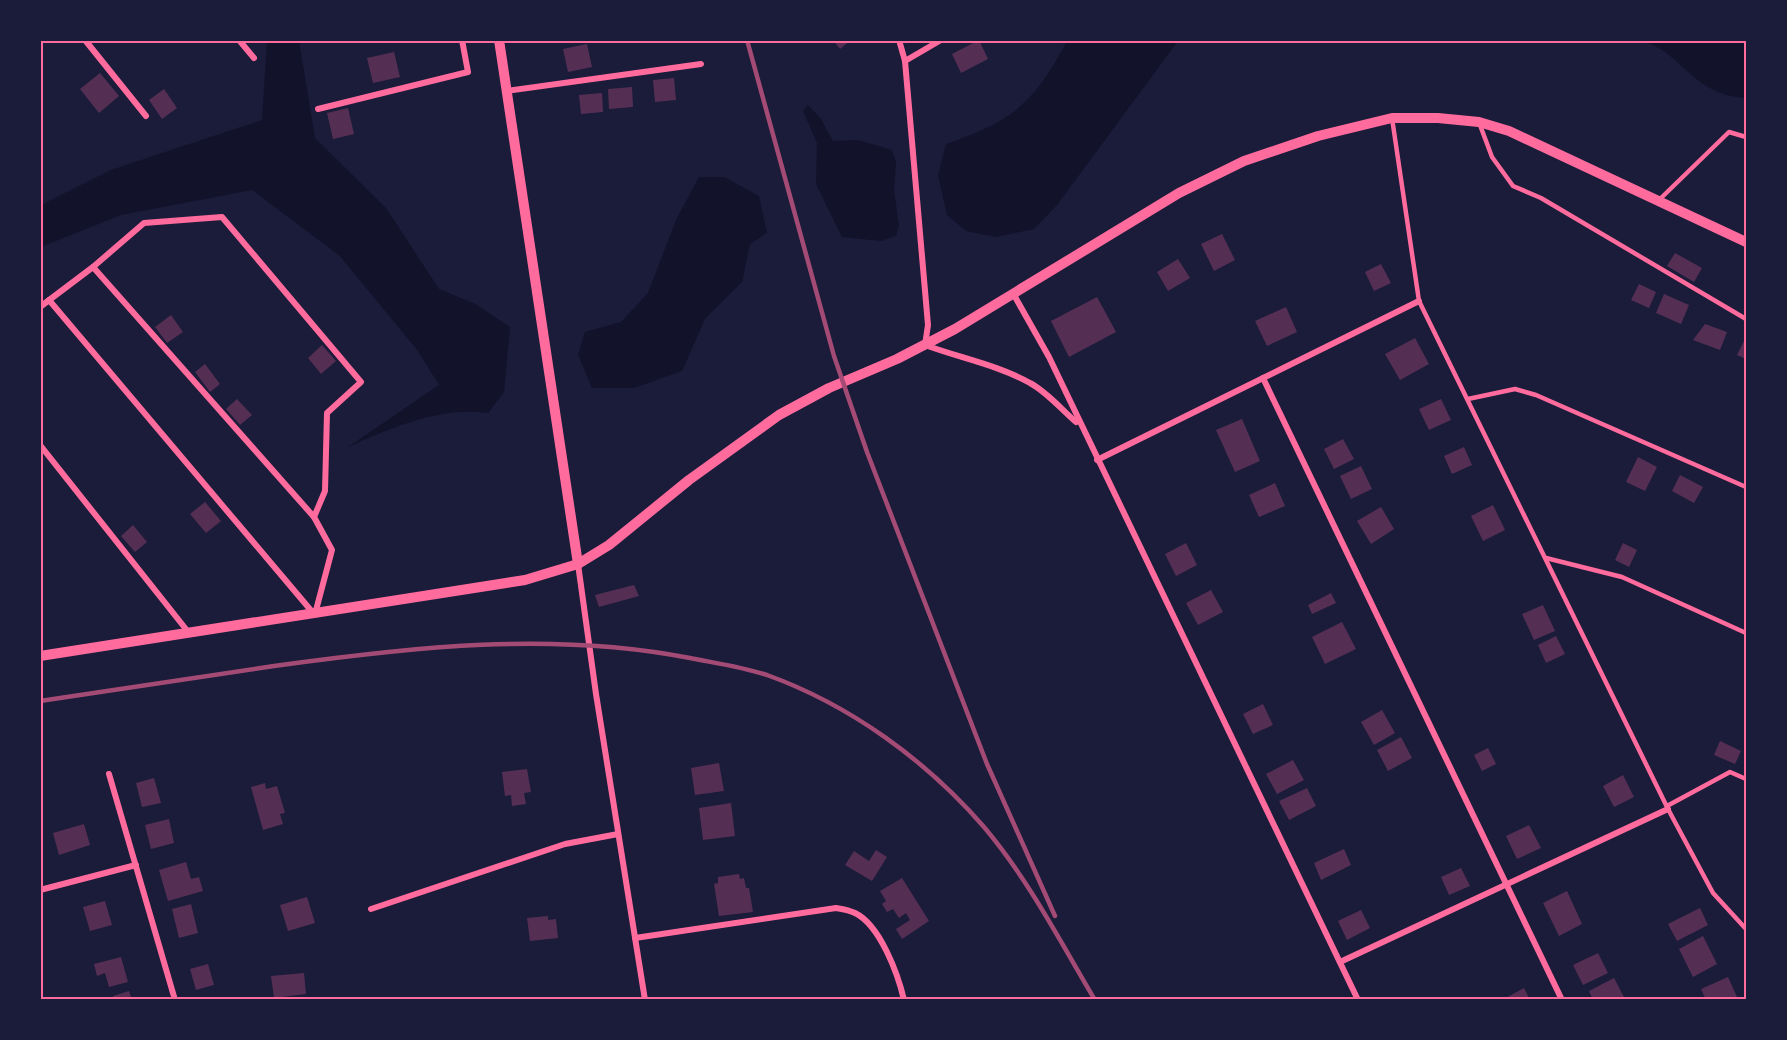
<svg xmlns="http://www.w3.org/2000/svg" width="1787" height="1040" font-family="'Roboto Serif',serif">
<rect width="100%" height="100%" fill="#1b1b3a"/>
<g fill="#12122b">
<path d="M267,41h32l16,97 71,70 53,81 36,15 35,23 -6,65 -16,21c-48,-7 -97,15 -140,34l91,-62 -21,-34 -78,-95 -88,-66 -131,25 -80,32v-42l70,-35 151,-50z"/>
<path d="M1067,41h111l-121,164 -23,24 -38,8 -30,-6 -19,-16 -9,-40 8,-31c67,-23 88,-41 121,-103z"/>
<path d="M1642,41h104v57c-56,-4 -62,-45 -104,-57z"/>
<path d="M808,105l13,14 12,22 25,-1 34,10 4,12 -2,28 5,36 -3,10 -15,5 -39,-4 -26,-53 1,-41 -14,-32z"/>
<path d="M699,177h25l35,19 8,37 -17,11 -8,38 -37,37 -23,52 -48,17h-42l-14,-33 7,-23 36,-10 27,-29 28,-73z"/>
</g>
<g fill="#542f53">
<path d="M833,40h18l-11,9z"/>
<path d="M979,40l9,19 -27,14 -9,-19z"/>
<path d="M587,44l5,23 -24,5 -5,-23z"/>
<path d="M394,52l6,25 -27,6 -6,-25z"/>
<path d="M100,73l19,23 -20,17 -19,-24z"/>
<path d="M674,78l2,22 -21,2 -2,-22z"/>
<path d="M632,87l1,20 -24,2 -1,-20z"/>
<path d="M164,89l13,19 -15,11 -13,-19z"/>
<path d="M602,93l1,19 -22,2 -2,-19z"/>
<path d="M348,108l6,26 -21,5 -6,-26z"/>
<path d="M1222,234l13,26 -21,11 -13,-27z"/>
<path d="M1675,253l27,15 -8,14 -27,-16z"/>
<path d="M1178,259l12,19 -22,13 -11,-19z"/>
<path d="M1381,264l10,19 -17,8 -9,-19z"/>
<path d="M1639,284l17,8 -7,16 -18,-8z"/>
<path d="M1664,294l25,11 -8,19 -25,-11z"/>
<path d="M1097,297l19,35 -47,25 -18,-36z"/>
<path d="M1286,307l11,25 -30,14 -12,-25z"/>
<path d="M171,315l12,17 -16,11 -12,-16z"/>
<path d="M1705,324l22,8 -7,18 -27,-10z"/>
<path d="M1415,338l14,26 -29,16 -15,-26z"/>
<path d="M1745,339l1,1v19l-9,-4z"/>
<path d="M322,345l14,16 -15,13 -13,-16z"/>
<path d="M205,364l15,20 -10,8 -15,-20z"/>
<path d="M237,399l15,16 -12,10 -14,-16z"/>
<path d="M1441,399l10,21 -22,10 -10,-21z"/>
<path d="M1242,419l18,42 -25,11 -19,-42z"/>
<path d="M1343,439l11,20 -20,10 -10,-20z"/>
<path d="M1464,447l8,18 -20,9 -8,-18z"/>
<path d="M1638,457l19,10 -12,24 -19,-9z"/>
<path d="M1361,466l11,23 -21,10 -11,-23z"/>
<path d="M1680,475l23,12 -9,16 -22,-12z"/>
<path d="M1275,483l10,23 -26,11 -10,-22z"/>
<path d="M205,502l16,19 -15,12 -16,-19z"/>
<path d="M1493,505l12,25 -22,11 -12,-25z"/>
<path d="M1381,507l13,22 -23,15 -14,-23z"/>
<path d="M133,525l14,17 -12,10 -14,-16z"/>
<path d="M1186,543l11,22 -21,11 -11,-22z"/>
<path d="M1623,543l14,7 -8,17 -14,-7z"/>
<path d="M634,585l5,11 -40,11 -4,-12z"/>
<path d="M1211,590l12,22 -25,13 -12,-22z"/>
<path d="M1331,593l5,10 -24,11 -4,-9z"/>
<path d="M1543,605l12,26 -21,9 -12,-26z"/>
<path d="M1342,622l14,27 -31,15 -13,-27z"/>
<path d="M1556,636l9,18 -19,9 -8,-18z"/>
<path d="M1263,704l10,21 -20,9 -10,-20z"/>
<path d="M1382,710l13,23 -21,12 -13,-23z"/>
<path d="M1401,737l11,21 -24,13 -11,-21z"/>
<path d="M1720,741l21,10 -6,13 -21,-9z"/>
<path d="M1488,748l8,16 -14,7 -8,-16z"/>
<path d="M1293,760l11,20 -27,14 -11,-20z"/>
<path d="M719,763l5,28 -29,4 -4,-27z"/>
<path d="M527,769l4,23 -7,1 2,11 -14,2 -1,-11 -6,1 -3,-24z"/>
<path d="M1623,775l11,22 -20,10 -11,-21z"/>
<path d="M154,778l7,25 -19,4 -6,-24z"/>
<path d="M265,783l1,6 11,-3 8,27 -5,1 3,10 -20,6 -12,-43z"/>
<path d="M1307,788l9,18 -27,14 -10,-19z"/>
<path d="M731,803l4,33 -32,4 -4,-32z"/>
<path d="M169,819l5,24 -23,6 -6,-24z"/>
<path d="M84,824l6,21 -31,10 -6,-22z"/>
<path d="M1529,825l12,23 -24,11 -11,-23z"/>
<path d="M1344,849l7,16 -30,15 -7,-17z"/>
<path d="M876,850l11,7 -15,24 -27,-16 9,-14 15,10z"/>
<path d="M186,862l5,17 8,-2 4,14 -35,10 -9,-31z"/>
<path d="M1461,868l9,18 -21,9 -8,-18z"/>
<path d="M739,874l1,5 4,-1 2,10h3l4,24 -34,4 -5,-32 4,-1v-6z"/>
<path d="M902,878l27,43 -27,18 -6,-10 14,-9 -4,-7 -7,5 -6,-9 -6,3 -5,-8 4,-3 -6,-10z"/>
<path d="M1567,891l15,33 -23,12 -16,-33z"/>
<path d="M307,897l8,26 -27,8 -8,-26z"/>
<path d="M105,901l7,24 -22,6 -7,-24z"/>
<path d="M191,904l7,29 -19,5 -7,-29z"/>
<path d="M1700,908l8,17 -31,16 -9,-17z"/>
<path d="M1361,910l9,18 -23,12 -9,-19z"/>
<path d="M548,916v4l8,-1 2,19 -28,3 -3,-23z"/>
<path d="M1703,936l14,28 -24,13 -14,-28z"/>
<path d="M1598,953l10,20 -25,12 -10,-20z"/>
<path d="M121,957l7,25 -19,5 -4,-14 -8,3 -3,-12z"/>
<path d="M208,964l6,21 -18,5 -6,-21z"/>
<path d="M304,973l2,21 -32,4 -3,-22z"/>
<path d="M1728,977l9,20 -7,3h-24l-5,-11z"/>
<path d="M1614,978l10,19 -31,3 -4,-9z"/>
<path d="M1524,988l6,12h-28z"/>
<path d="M129,991l3,9h-18l-1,-4z"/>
</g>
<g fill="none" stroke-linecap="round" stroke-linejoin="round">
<g stroke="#ff6b9d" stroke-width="4.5">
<path d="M1392,118l27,183 249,508 45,84 33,36"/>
<path d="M1480,125l12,32 21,29 28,12 205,121"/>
<path d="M1660,199l69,-67 17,5"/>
<path d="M1468,399l47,-10 21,6 210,92"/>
<path d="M1546,558l76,19 124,56"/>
<path d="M1667,806l63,-34 16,7"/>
</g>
<g stroke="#ff6b9d" stroke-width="6">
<path d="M85,40l61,76"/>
<path d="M239,40l15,18"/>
<path d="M899,40l6,21 23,264 -3,20c35,13 73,20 105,38 17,9 32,27 46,39"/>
<path d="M905,61l36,-21"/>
<path d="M506,91l195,-27"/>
<path d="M318,109l150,-37 -6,-32"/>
<path d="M93,267l221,250 18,33 -17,64"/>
<path d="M1014,295l35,62 309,643"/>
<path d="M49,300l265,314"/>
<path d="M40,307l53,-40 51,-44 78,-6 139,165 -34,31 -2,78 -11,26"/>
<path d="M1263,378l299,622"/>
<path d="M40,445l149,188"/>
<path d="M1097,460l322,-159"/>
<path d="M578,564l18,130 49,306"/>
<path d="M109,774l66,226"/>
<path d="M40,890l96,-25"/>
<path d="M371,909l194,-65 53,-10"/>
<path d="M635,938l201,-30c6,1 13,2 19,5 25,12 43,61 49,87"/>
<path d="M1340,962l328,-153"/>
</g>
<g stroke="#ff6b9d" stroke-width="10">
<path d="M499,40l79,524"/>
<path d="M40,656l485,-76 53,-16 31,-19 80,-65 90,-65 50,-27 68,-29 58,-30 224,-136 65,-32 74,-25 74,-18h46l41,4 30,9 237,111"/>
</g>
<g stroke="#a44b75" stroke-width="4.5">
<path d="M747,40l87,316 33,96 120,312 68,152"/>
<path d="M40,701c78,-12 156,-24 234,-35 138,-19 278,-35 416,-8 25,5 53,9 77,17 83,30 159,85 217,152 44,52 76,114 111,173"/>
</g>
</g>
<rect width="1787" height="1040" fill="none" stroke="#1b1b3a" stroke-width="84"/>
<rect x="42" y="42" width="1703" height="956" fill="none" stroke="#ff6b9d" stroke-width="2"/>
</svg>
